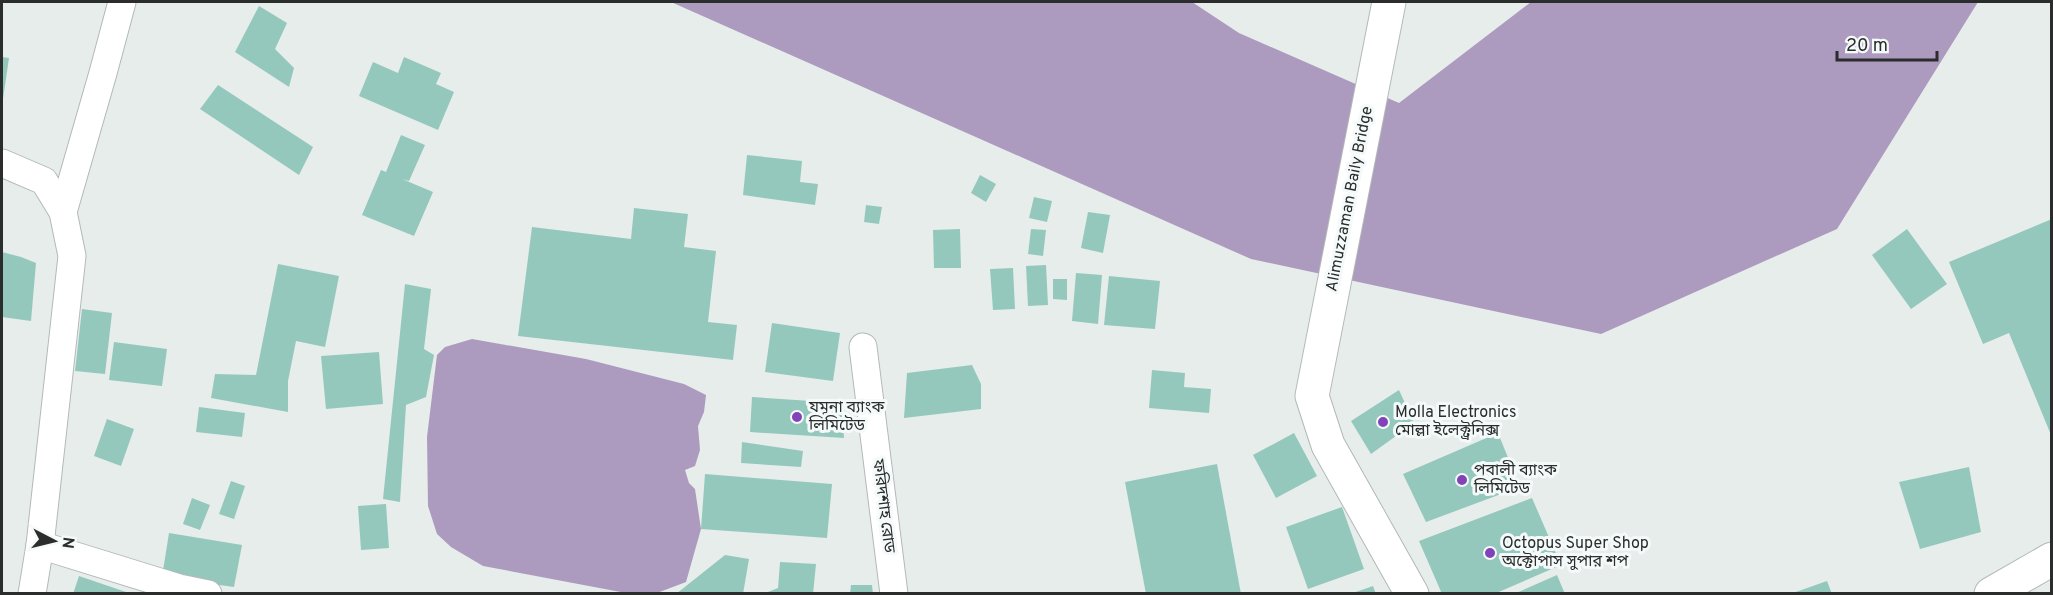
<svg xmlns="http://www.w3.org/2000/svg" width="2053" height="595" font-family="Overpass,'Noto Sans Bengali',sans-serif">
<rect width="100%" height="100%" fill="#e7edeb"/>
<g fill="#ac9bbf">
<path d="M671,2h521l47,31 160,70 132,-101h447l-141,227 -236,105 -350,-75z"/>
<path d="M472,339l114,20 98,25 22,11 -2,17 -6,14 2,24 -5,16 -10,4 4,13 6,6 6,40 -15,53 -29,11h-31l-143,-27 -32,-19 -14,-13 -9,-28 -1,-69 10,-82 8,-8z"/>
</g>
<g fill="#95c8bc">
<path d="M259,6l28,17 -12,26 19,19 -5,19 -54,-35z"/>
<path d="M2,57l7,1 -6,41h-1z"/>
<path d="M404,57l37,16 -5,11 18,8 -16,38 -79,-34 14,-34 25,11z"/>
<path d="M218,85l95,62 -14,28 -99,-66z"/>
<path d="M401,135l24,10 -16,36 -7,-2 31,13 -19,44 -52,-21 19,-45 5,2z"/>
<path d="M747,155l55,6 -2,21 18,2 -3,21 -72,-10z"/>
<path d="M980,175l16,9 -10,18 -15,-9z"/>
<path d="M1034,197l18,4 -5,21 -18,-4z"/>
<path d="M866,205l16,2 -3,17 -15,-2z"/>
<path d="M634,208l54,6 -4,33 32,4 -8,71 29,3 -4,35 -215,-24 14,-109 99,12z"/>
<path d="M1088,212l22,3 -7,38 -22,-5z"/>
<path d="M2052,219v216h-1l-42,-102 -26,11 -34,-82z"/>
<path d="M960,229l1,39h-27l-1,-38z"/>
<path d="M1031,229l15,1 -3,26 -15,-2z"/>
<path d="M1907,229l40,55 -36,25 -39,-54z"/>
<path d="M2,252l19,5 15,6 -5,58 -29,-4z"/>
<path d="M278,264l61,12 -14,71 -29,-6 -8,40v31l-77,-14 4,-24 41,1z"/>
<path d="M1046,265l2,40 -20,1 -2,-40z"/>
<path d="M1013,268l2,41 -22,1 -3,-41z"/>
<path d="M1076,273l26,2 -4,49 -26,-3z"/>
<path d="M1109,276l51,5 -5,48 -51,-4z"/>
<path d="M1053,279h14v21l-14,-1z"/>
<path d="M405,284l26,5 -7,60 10,6 -8,42 -20,8 -6,97 -17,-3z"/>
<path d="M82,309l30,4 -7,61 -30,-3z"/>
<path d="M772,323l68,10 -7,48 -68,-9z"/>
<path d="M114,342l53,7 -5,37 -53,-6z"/>
<path d="M379,352l4,52 -57,5 -5,-53z"/>
<path d="M972,365l9,19v25l-77,9 3,-45z"/>
<path d="M1152,370l33,3 -1,14 27,2 -2,24 -60,-5z"/>
<path d="M1399,390l15,33 -43,31 -20,-33z"/>
<path d="M752,397l89,6 3,35 -94,-6z"/>
<path d="M199,407l46,6 -3,24 -46,-5z"/>
<path d="M107,419l27,10 -13,37 -27,-10z"/>
<path d="M1294,433l23,43 -41,22 -23,-43z"/>
<path d="M1498,433l22,54 -94,35 -23,-48z"/>
<path d="M742,442l61,9 -2,16 -60,-4z"/>
<path d="M1217,464l24,130h-95l-21,-112z"/>
<path d="M1969,467l12,65 -61,17 -21,-67z"/>
<path d="M705,474l127,10 -5,54 -126,-9z"/>
<path d="M231,481l14,5 -11,33 -15,-5z"/>
<path d="M192,498l18,7 -10,25 -17,-6z"/>
<path d="M1532,498l29,67 -67,29h-52l-23,-53z"/>
<path d="M386,504l3,44 -28,2 -3,-44z"/>
<path d="M1342,507l22,62 -56,20 -22,-62z"/>
<path d="M169,533l73,12 -8,42 -72,-10z"/>
<path d="M725,555l24,4 -6,35h-67z"/>
<path d="M780,562l36,2 -3,30h-50l15,-6z"/>
<path d="M1557,575l8,19h-51z"/>
<path d="M79,576l50,17v1h-56z"/>
<path d="M1827,581l5,13h-38l-1,-1z"/>
<path d="M851,585h21l1,9h-23z"/>
<path d="M1373,586l3,8h-23v-1z"/>
</g>
<g fill="none" stroke-linecap="round" stroke-linejoin="round">
<defs>
<g id="street">
<path d="M2,163l42,18 19,31 9,44 -32,289 -8,49"/>
<path d="M63,212l40,-139 19,-71"/>
<path d="M863,347l31,247"/>
<path d="M40,545l139,43 29,6"/>
</g>
<path id="secondary" d="M1389,2l-77,394 16,49 84,149"/>
<path id="highway" d="M1991,594l61,-35"/>
</defs>
<use href="#street" stroke="#b3b9b8" stroke-width="29"/>
<use href="#secondary" stroke="#b3b9b8" stroke-width="35"/>
<use href="#highway" stroke="#b3b9b8" stroke-width="35"/>
<use href="#street" stroke="#fff" stroke-width="27"/>
<use href="#secondary" stroke="#fff" stroke-width="33"/>
<use href="#highway" stroke="#fff" stroke-width="33"/>
</g>
<g fill="#8243b8" stroke="#f4faf9" stroke-width="2">
<circle cx="797" cy="417" r="6"/>
<circle cx="1383" cy="422" r="6"/>
<circle cx="1462" cy="480" r="6"/>
<circle cx="1490" cy="553" r="6"/>
</g>
<g text-anchor="middle" dominant-baseline="central" stroke-width="6" stroke-linejoin="round" paint-order="stroke">
<g font-size="16" fill="#2a2d2c" stroke="#f4faf9">
<text transform="translate(1350 199) rotate(-79)">Alimuzzaman Baily Bridge</text>
<text transform="translate(883 506) rotate(83)">ফরিদশাহ রোড</text>
</g>
<g font-size="16" fill="#2a2d2c" stroke="#f4faf9" text-anchor="start">
<text x="809" y="408">যমুনা ব্যাংক<tspan x="809" dy="18">লিমিটেড</tspan></text>
<text x="1395" y="413">Molla Electronics<tspan x="1395" dy="18">মোল্লা ইলেক্ট্রনিক্স</tspan></text>
<text x="1474" y="471">পূবালী ব্যাংক<tspan x="1474" dy="18">লিমিটেড</tspan></text>
<text x="1502" y="544">Octopus Super Shop<tspan x="1502" dy="18">অক্টোপাস সুপার শপ</tspan></text>
</g>
</g>
<rect width="2053" height="595" fill="none" stroke="#2a2d2c" stroke-width="6"/>
<g transform="translate(54 541) rotate(97)" stroke="#f4faf9" stroke-width="4.5" paint-order="stroke">
<path d="M0-4.5L10 22L0 15L-10 22Z" fill="#2a2d2c"/>
<text y="-9" font-size="16" font-weight="bold" text-anchor="middle" fill="#2a2d2c">N</text>
</g>
<path d="M1837 51v9h100v-9" fill="none" stroke="#2a2d2c" stroke-width="3"/>
<text x="1846" y="51" font-size="18" fill="#2a2d2c" stroke="#f4faf9" stroke-width="4.5" paint-order="stroke">20 m</text>
</svg>
